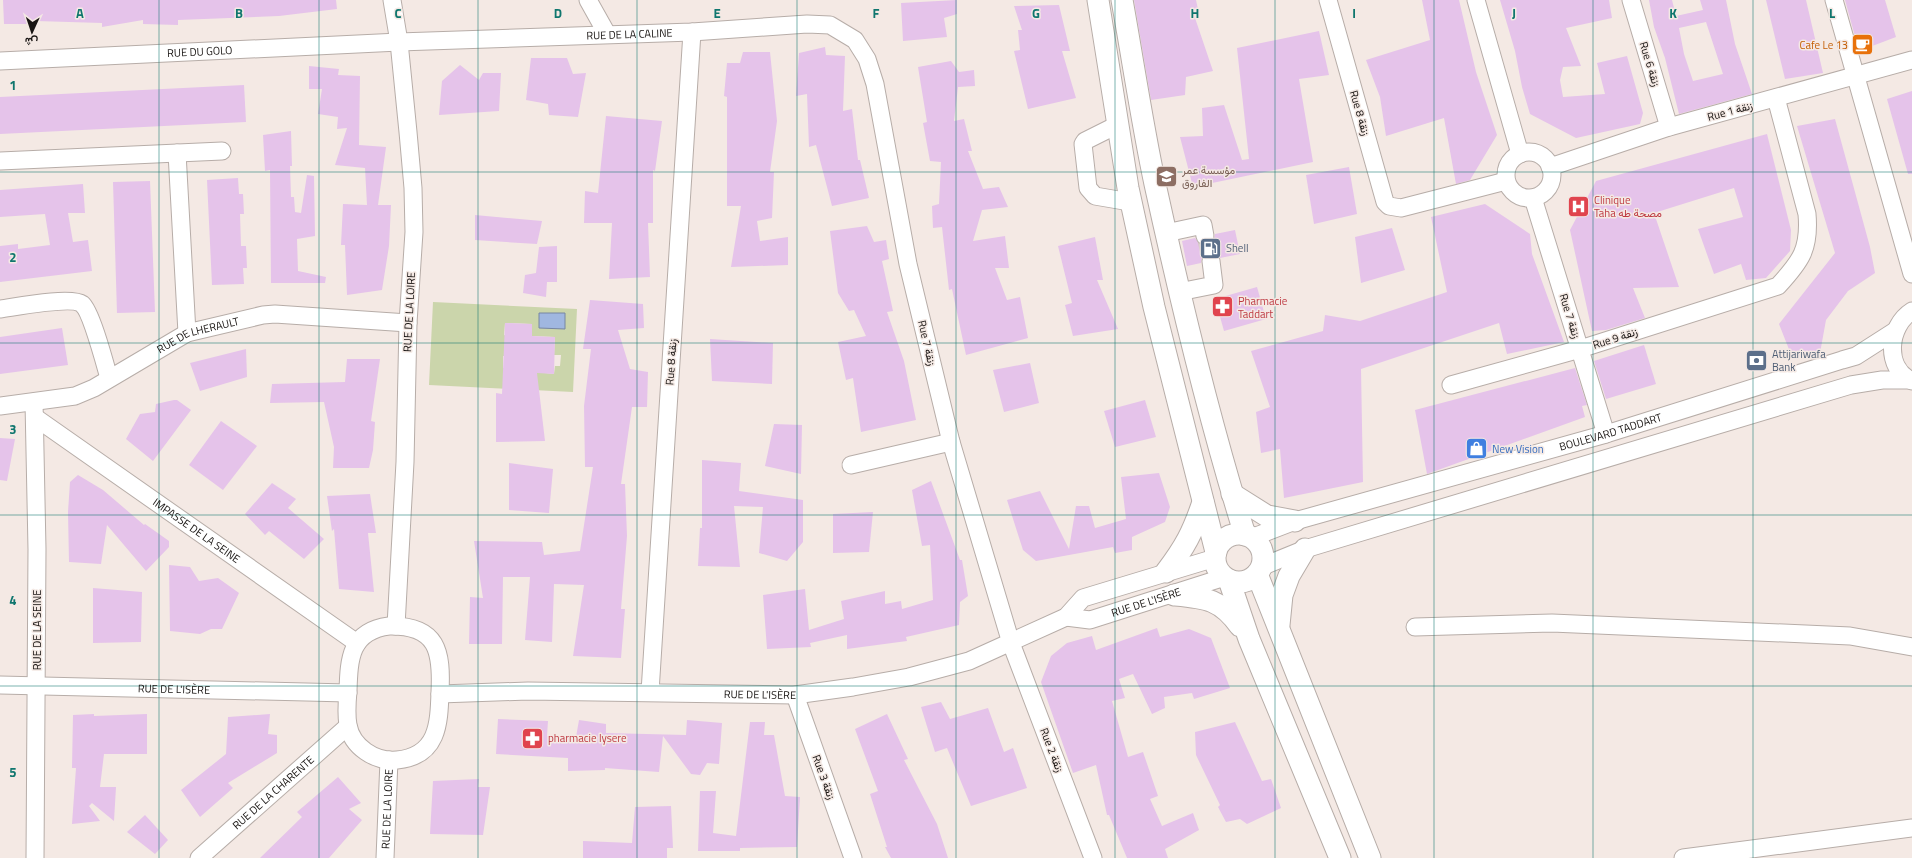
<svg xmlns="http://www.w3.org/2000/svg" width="1912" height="858" font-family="'Titillium Web',Vazirmatn,sans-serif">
<rect width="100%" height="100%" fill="#f4e9e4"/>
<path fill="#cbd5ab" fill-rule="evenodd" d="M433,302l144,7 -4,83 -144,-7zM505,323l27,1v12l23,1 -1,18h7l-1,11h-5l-1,8c-17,-1 -34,-5 -51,-6v-12h4l1,-20 -4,-1z"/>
<path fill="#a0b7e0" stroke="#7786a2" d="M539,313h26v16l-26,-1z"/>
<g fill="#e5c3ea" fill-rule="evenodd">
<path d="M3,0h333l1,9 -58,7 -101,4v5l-35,-1v-4l-41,7v-4l-66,-2v3h-32z"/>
<path d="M957,0v14l-13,4 3,19 -44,4 -2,-38z"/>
<path d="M1134,0h62l3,14 -5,1 19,56 -27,6 -1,18 -34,5z"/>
<path d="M1422,0h37l17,72 21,63 -27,45 -14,4 -12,-66 -58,18 -6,-39 -14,-37 64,-20z"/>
<path d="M1500,0h109l3,18 -46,10 15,38 -18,1 -3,13 3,17 42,-3 -8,-31 30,-7 16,57 -3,11 -64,14 -46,-24 -8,-27 -7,-36z"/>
<path d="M1649,0h23l4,16 27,-6 -3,-10h26l9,44 17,50 -73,20 -14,-56 -11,-31zM1706,22l17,52 -30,7 -9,-27 -5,-26z"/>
<path d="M1766,0h40l17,73 -38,6z"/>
<path d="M1845,0h40l11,37 -37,14z"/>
<path d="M1059,5l11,46h-8l14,47 -48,11 -14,-58 6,-1 -2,-20h4l-8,-24z"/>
<path d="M1319,31l10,44 -30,4 14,83 -120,25 -13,-50 23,-1 -1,-28 22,-3 18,55 7,-1 -12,-111z"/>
<path d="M825,47l1,8 19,1 -2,55 9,-2 6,51h2l9,38 -37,8 -16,-61 -7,2 -2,-53 -11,2 3,-43z"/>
<path d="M743,52h27l7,69 -7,51h4l-2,46 -15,3 3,20 28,-4v28l-57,2 10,-61h-14v-109l-3,-1 3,-33h13z"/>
<path d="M531,58h36l6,16 13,-1 -8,44 -29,-2 -1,-11 -22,-4z"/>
<path d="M951,61l8,11 15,-2 1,16 -17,1 -4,34 10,-2 8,32h-4l15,38 16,-2 9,20 -26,3 -9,31 32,-5 4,32h-14l12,32 13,-3 8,41 -62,17 -14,-66 -3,1 -7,-63 -9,1 -1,-22 7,-2 2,-42 -11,-1 -7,-38 4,-1 -9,-55z"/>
<path d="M460,65l19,15 4,-7h18l-2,38 -60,4 3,-34z"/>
<path d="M309,66l30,3 -1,6 22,1 -1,69 27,2 -8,58h13l-2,41 -7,44 -35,5 -2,-50h-4l2,-41 24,1 -2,-37 -30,-3 12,-37 -10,1 1,-12 -20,-3 4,-25h-13z"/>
<path d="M244,85l2,37 -246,12v-37z"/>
<path d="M1912,91v83h-4l-21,-75z"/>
<path d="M606,116l56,5 -7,50 -2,-1v53h-5l2,54 -41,2 3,-56h-28l1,-32 13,2z"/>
<path d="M1835,119l35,128 5,26 -27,18 -22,29 -6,33 -28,4 -13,-33 56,-71 -38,-127z"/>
<path d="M291,131l1,35h-2l1,31h3l1,15 6,1 6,-38 7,1 1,60 -18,3 1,32 28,6 -1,6h-54l-1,-113 -5,1 -2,-36z"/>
<path d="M1767,134l24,96 -1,21 -24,27 -20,2 -5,-16 -27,10 -16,-45 45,-12 -9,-29 -80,25 25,74 -46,1 12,30 -39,12 -14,1 -22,-101 26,-49z"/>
<path d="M1349,167l8,47 -43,10 -8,-49z"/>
<path d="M238,178l1,16h4l1,20h-4l1,32h5l1,22h-4l1,16 -32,1 -5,-105z"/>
<path d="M150,181l5,131 -38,1 -4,-131z"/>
<path d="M83,184l2,29h-17l5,29 15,-2 4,31 -92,11v-36l18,-2v5l32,-4 -5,-31 -45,3v-27z"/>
<path d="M1485,204l45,30 2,20 32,88 -57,12 -8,-31 -138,46 2,113 -79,16 -4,-49 -19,4 -5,-41 14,-5 -19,-56 72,-20 2,-16 35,6 87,-29 -16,-75z"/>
<path d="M475,215l67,6 -5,23 -62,-4z"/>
<path d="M867,226l7,16 12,-2 3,19 -7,2 11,50 -6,1 17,49 12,59 -55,12 -8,-54 -7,2 -8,-38 28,-6 -12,-26 -5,1 -11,-18 -8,-62z"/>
<path d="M1392,228l13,42 -44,13 -6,-46z"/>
<path d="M1235,230l5,24 -20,4 -5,-6 -6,-1 -7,6 -1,6 -14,3 -5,-25 13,-3 6,7 6,1 7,-6 1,-6z"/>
<path d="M1095,237l8,43h-6l21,49 -45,7 -8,-31 7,-2 -14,-57z"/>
<path d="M557,246v36h-10l-1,15 -23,-4 2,-18 11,-2 3,-26z"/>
<path d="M1257,287l9,32 -42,12 -9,-32z"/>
<path d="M590,300l53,4 1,24 -26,2 12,39 18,3 -1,35h-15l-11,77h4l2,52 -6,73h4l-4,49 -48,-2 11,-71 -30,-1 -2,58 -27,-2 5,-63h-27l-1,67h-33l1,-47 13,1 -9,-57 68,1 2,13 36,-4 13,-84h-8l-1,-61 7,-57h-8z"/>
<path d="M505,323l27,1v12l23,1 -1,37 -17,-1 8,68 -49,1v-49l6,1z"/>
<path d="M62,328l6,37 -68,9v-37z"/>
<path d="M710,339l63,4 -1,41 -60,-3z"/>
<path d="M1644,345l12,39 -50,15 -12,-38z"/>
<path d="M246,349l1,28 -47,14 -10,-28z"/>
<path d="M347,359h33l-9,62 4,1 -2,28 -4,18h-36l1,-21 -10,-45 -54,1 2,-19 73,-2z"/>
<path d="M1030,363l9,40 -35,9 -11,-42z"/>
<path d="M1575,368l12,37 -5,1 3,11 -158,57 -12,-64z"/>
<path d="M174,400h3l14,10 -38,51 -27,-22 14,-25 15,-2 1,-8z"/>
<path d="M1145,400l11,37 -41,10 -11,-36z"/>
<path d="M221,421l36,25 -34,44 -34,-25z"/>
<path d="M774,424l28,1 -1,49 -36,-8z"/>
<path d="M0,438l15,1 -8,42 -7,-1z"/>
<path d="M702,460l39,3 -2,28 64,9v42l-16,19 -28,-8 4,-46 -29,-1 6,61 -42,-1 2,-38h2z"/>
<path d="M509,463l44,6 -4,44 -40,-3z"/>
<path d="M1159,473l11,34 -5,15 -33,15v13l-17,3 -2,-6 -77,14 -13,-11 -16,-50 33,-9 29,58 7,-43h13l6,22 31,-9 -5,-42z"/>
<path d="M78,475l25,15 41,35 1,-1 24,17v6l-23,24 -39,-46 -6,39 -32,-2 -1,-50 2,-30z"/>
<path d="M931,481l29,79h2l6,36 -8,6 -1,23 -53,12 1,4 -60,8v-14l-37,8 1,4 -44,2 -4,-54 42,-6 4,41 35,-11 -3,-18 44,-10v13l16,-3 1,8 31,-9 -3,-55 -8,1 -10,-56z"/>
<path d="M272,483l24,16 -8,9 36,31 -20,20 -35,-28 -4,4 -20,-21z"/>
<path d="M370,494l6,39h-8l6,59 -35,-3 -5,-60 -2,2 -5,-35z"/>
<path d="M873,512l-4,40 -36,1v-39z"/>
<path d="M169,565l21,2 9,14 19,-3 21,15 -17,36h-11l-11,5 -30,-3z"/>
<path d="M93,588l49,4 -1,50 -48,1z"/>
<path d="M1157,628l3,9 29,-8 22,9 19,50 -36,11 -2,-6 -28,4 1,11 -13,6 -19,-40 -14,5 6,19 -13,3 16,56 15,-5 15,44 -8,3 12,27 31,-13 6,17 -34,19 3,9h-41l-18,-43h-2l-11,-50 -23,8 -32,-91 10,-26 16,-13 25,-7 4,14z"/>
<path d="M941,702l9,17 38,-11 16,44 9,-4 14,40 -56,18 -24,-58 -12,4 -14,-45z"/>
<path d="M94,714v2l53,-2v40h-43l-4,33h16l-2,34 -22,-18 -3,3 11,15 -28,3 4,-56h-4l1,-53z"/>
<path d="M270,714l-2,20 9,1v18l-49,30 5,5 -33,29 -19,-27 45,-36 2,-37z"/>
<path d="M887,714l21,45 -4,1 33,64 11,34h-57l-6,-11h2l-17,-53 8,-3 -23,-62z"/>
<path d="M498,719l50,2 -1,15 29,1 3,-17 27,4v9l80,2 1,-15 35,3 -3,41 -12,-1 -7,12 -9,-1 -28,-38 -4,36 -54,-4v2l-37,1v-13l-72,-4z"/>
<path d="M750,722h15l-1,13h10l11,61 15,1 -3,50 -57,1v3h-42l2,-60h16l-3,42 23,3z"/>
<path d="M1235,722l27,59 9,-2 10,29 -34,16 -7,-5 -14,3 -8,-15 2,-2 -24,-50 -1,-23z"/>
<path d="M338,777l23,26 -12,6 13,11 -33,38h-69l42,-41 -5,-5z"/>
<path d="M479,779l-1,8h12l-7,48 -53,-1 3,-53z"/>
<path d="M671,806l2,42h-6v10h-84v-17l49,2 3,-36z"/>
<path d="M145,815l23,25 -13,14 -28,-22z"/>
</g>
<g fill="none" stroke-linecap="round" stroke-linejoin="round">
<path stroke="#d3c9c4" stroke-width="17" stroke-dasharray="17 8" stroke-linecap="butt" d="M1205,236l6,25"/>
<defs>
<g id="minor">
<path d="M392,0l7,42 9,90 5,56 1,44 -6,91 -3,139 -9,164"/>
<path d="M588,0l19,34"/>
<path d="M1328,0l57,202 4,4 12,2 105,-27"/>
<path d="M1476,0l44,154"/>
<path d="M1631,0l38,127"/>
<path d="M1834,0l78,274"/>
<path id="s1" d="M0,61l399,-19 293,-10 115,-8 23,1 25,15 12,19 8,25 33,180 43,178 60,201 82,215"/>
<path d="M1117,125l-32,16 -2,3 5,44 7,8 35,6"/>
<circle cx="1529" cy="175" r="23"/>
<path d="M177,153l10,180"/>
<path d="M0,161l222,-10"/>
<path d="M1550,167l119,-40 243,-67"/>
<path d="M1533,198l73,236"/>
<path d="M1166,233l37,-8 2,11"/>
<path d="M1179,292l35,-7 -3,-24"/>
<path d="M0,309c15,-2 71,-13 82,-5 9,7 23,60 27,74"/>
<path d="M1912,311c-24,15 -28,57 0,70"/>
<path d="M1451,385l129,-36 198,-63c23,-25 32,-37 29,-72l-31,-116"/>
<path d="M34,402l3,147 -2,309"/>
<path id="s2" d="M0,406l75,-10 19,-8 93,-55 76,-18 12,-1 133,9"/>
<path id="s3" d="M36,418l321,225"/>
<path d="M851,465l100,-23"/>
<path id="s4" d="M1251,538l44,-17 311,-87 236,-74 14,-4 39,-25"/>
<path d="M1261,567l44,-18 546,-164 31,-5h27"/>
<path id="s5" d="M1066,617l24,3 135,-43"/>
<path d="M389,626c49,-1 53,26 51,66 -1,32 -2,64 -43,68 -22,2 -45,-13 -49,-35 -2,-11 -1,-23 0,-34 1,-32 2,-60 41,-65z"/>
<path d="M1415,627l137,-4 298,13 62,11"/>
<path id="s6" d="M0,685l348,8"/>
<path d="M650,692l42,-660"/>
<path id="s7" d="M440,694l88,-3 267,4 58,-8 56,-10 60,-16 97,-44 17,-19 132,-40"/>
<path d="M795,695l58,163"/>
<path id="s8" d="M199,858l149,-132"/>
<path id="s9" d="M385,858l4,-98"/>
<path d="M1683,858l229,-30"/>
</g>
<g id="major">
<path d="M1098,0l30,188 26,119 62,245"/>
<path d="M1122,0c11,61 20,123 33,184 26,119 54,236 90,351"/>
<path d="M1232,494l35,22 28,5"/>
<circle cx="1239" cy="558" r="24"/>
<path d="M1166,572c19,-25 27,-40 37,-70"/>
<path d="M1257,574l113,284"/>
<path d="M1229,580l20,59 91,219"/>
<path d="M1174,595c32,3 47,4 66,31"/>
<path d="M1279,625l3,-30 7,-19 16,-27"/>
</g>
</defs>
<use href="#minor" stroke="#b7ada8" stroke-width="19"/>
<use href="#major" stroke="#b7ada8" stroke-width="23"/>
<use href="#minor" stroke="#fff" stroke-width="17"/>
<use href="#major" stroke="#fff" stroke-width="21"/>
</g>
<path fill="none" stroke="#0f766e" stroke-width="1" stroke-opacity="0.55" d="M159,0v858M319,0v858M478,0v858M637,0v858M797,0v858M956,0v858M1115,0v858M1275,0v858M1434,0v858M1593,0v858M1753,0v858M0,172h1912M0,343h1912M0,515h1912M0,686h1912"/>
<defs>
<symbol id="cafe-square" viewBox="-11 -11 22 22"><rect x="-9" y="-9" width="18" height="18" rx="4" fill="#e8710a" stroke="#f4e9e4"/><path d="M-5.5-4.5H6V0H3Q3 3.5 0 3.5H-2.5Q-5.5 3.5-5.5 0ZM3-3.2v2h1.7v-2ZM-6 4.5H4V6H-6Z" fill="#fff"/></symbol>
<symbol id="school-square" viewBox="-11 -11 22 22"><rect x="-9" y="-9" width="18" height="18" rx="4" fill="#8d6e63" stroke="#f4e9e4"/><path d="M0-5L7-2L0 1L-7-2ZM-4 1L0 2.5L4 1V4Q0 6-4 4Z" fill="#fff"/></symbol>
<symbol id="hospital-square" viewBox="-11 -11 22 22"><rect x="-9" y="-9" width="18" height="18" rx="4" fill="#e0444e" stroke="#f4e9e4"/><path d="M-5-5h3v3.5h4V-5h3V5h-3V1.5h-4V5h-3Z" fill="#fff"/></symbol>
<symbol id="fuel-square" viewBox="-11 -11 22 22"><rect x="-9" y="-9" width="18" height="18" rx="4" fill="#5c6f8a" stroke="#f4e9e4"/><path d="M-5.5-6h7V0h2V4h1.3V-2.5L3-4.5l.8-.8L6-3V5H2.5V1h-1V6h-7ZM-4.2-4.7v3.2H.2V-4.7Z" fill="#fff"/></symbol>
<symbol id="pharmacy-square" viewBox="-11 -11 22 22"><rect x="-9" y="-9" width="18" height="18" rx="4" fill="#e0444e" stroke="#f4e9e4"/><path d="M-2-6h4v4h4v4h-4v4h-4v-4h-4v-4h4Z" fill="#fff"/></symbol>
<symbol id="bank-square" viewBox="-11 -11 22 22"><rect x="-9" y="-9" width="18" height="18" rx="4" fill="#5c6f8a" stroke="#f4e9e4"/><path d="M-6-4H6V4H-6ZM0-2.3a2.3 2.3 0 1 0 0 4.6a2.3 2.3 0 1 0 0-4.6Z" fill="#fff"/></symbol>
<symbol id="shop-square" viewBox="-11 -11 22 22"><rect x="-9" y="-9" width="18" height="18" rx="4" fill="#3f7fe0" stroke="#f4e9e4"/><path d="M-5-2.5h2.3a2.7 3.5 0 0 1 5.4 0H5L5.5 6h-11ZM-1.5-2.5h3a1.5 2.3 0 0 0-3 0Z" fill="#fff"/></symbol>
</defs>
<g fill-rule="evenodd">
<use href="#cafe-square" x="1850" y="32" width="25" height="25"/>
<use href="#school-square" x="1154" y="164" width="25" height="25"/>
<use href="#hospital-square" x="1566" y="194" width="25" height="25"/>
<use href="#fuel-square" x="1198" y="236" width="25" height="25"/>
<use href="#pharmacy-square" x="1210" y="294" width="25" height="25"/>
<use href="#bank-square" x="1744" y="348" width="25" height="25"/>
<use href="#shop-square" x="1464" y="436" width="25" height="25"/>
<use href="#pharmacy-square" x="520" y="726" width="25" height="25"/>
</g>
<g text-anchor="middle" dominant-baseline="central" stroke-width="3" stroke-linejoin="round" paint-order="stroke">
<g font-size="11" fill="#181412" stroke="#f4e9e4">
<text stroke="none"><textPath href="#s1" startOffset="630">RUE DE LA CALINE</textPath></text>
<text stroke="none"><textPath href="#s1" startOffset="200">RUE DU GOLO</textPath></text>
<text transform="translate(1650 64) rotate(73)">Rue 6 زنقة</text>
<text transform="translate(1730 111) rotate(-15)">Rue 1 زنقة</text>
<text transform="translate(1360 113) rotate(74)">Rue 8 زنقة</text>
<text transform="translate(409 312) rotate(-87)">RUE DE LA LOIRE</text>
<text transform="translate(1570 316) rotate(73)">Rue 7 زنقة</text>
<text stroke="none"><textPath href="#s2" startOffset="214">RUE DE LHERAULT</textPath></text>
<text transform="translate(1615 338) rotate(-18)">Rue 9 زنقة</text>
<text transform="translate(927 343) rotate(77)">Rue 7 زنقة</text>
<text transform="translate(671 362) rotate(-86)">Rue 8 زنقة</text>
<text stroke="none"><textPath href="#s4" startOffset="375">BOULEVARD TADDART</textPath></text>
<text stroke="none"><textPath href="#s3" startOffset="196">IMPASSE DE LA SEINE</textPath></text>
<text stroke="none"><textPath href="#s5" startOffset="83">RUE DE L'ISÈRE</textPath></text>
<text transform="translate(37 630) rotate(-90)">RUE DE LA SEINE</text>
<text stroke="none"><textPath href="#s6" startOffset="174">RUE DE L'ISÈRE</textPath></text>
<text stroke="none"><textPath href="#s7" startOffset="320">RUE DE L'ISÈRE</textPath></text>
<text transform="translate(1052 750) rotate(69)">Rue 2 زنقة</text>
<text transform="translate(824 777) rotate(70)">Rue 3 زنقة</text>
<text stroke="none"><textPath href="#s8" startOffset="99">RUE DE LA CHARENTE</textPath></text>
<text stroke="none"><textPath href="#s9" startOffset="49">RUE DE LA LOIRE</textPath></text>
</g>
<g font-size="11" fill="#c56008" stroke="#f4e9e4" text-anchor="end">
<text x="1848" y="45">Cafe Le 13</text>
</g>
<g font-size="11" fill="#785e54" stroke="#f4e9e4" text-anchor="start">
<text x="1182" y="170">مؤسسة عمر<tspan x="1182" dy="13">الفاروق</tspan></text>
</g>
<g font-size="11" fill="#be3a42" stroke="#f4e9e4" text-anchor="start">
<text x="1594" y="200">Clinique<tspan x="1594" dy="13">Taha مصحة طه</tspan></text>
<text x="1238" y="301">Pharmacie<tspan x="1238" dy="13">Taddart</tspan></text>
<text x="548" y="738">pharmacie lysere</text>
</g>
<g font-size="11" fill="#4e5e75" stroke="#f4e9e4" text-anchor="start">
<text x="1226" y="248">Shell</text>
<text x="1772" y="354">Attijariwafa<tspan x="1772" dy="13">Bank</tspan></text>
</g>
<g font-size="11" fill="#366cbe" stroke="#f4e9e4" text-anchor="start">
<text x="1492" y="449">New Vision</text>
</g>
</g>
<g font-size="13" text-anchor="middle" font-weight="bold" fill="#0f766e" stroke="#f4e9e4" stroke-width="3" stroke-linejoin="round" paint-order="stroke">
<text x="80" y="18">A</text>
<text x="239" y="18">B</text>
<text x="398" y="18">C</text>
<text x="558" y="18">D</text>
<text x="717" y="18">E</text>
<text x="876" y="18">F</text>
<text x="1036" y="18">G</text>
<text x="1195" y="18">H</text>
<text x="1354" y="18">I</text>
<text x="1514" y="18">J</text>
<text x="1673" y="18">K</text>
<text x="1832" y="18">L</text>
<text x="13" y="90">1</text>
<text x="13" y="262">2</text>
<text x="13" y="434">3</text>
<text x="13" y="605">4</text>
<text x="13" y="777">5</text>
</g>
<g transform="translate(32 32) rotate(183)" stroke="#f4e9e4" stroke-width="3" paint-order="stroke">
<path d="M0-3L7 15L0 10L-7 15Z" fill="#181412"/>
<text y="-6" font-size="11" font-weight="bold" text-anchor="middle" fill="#181412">ش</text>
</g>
</svg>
